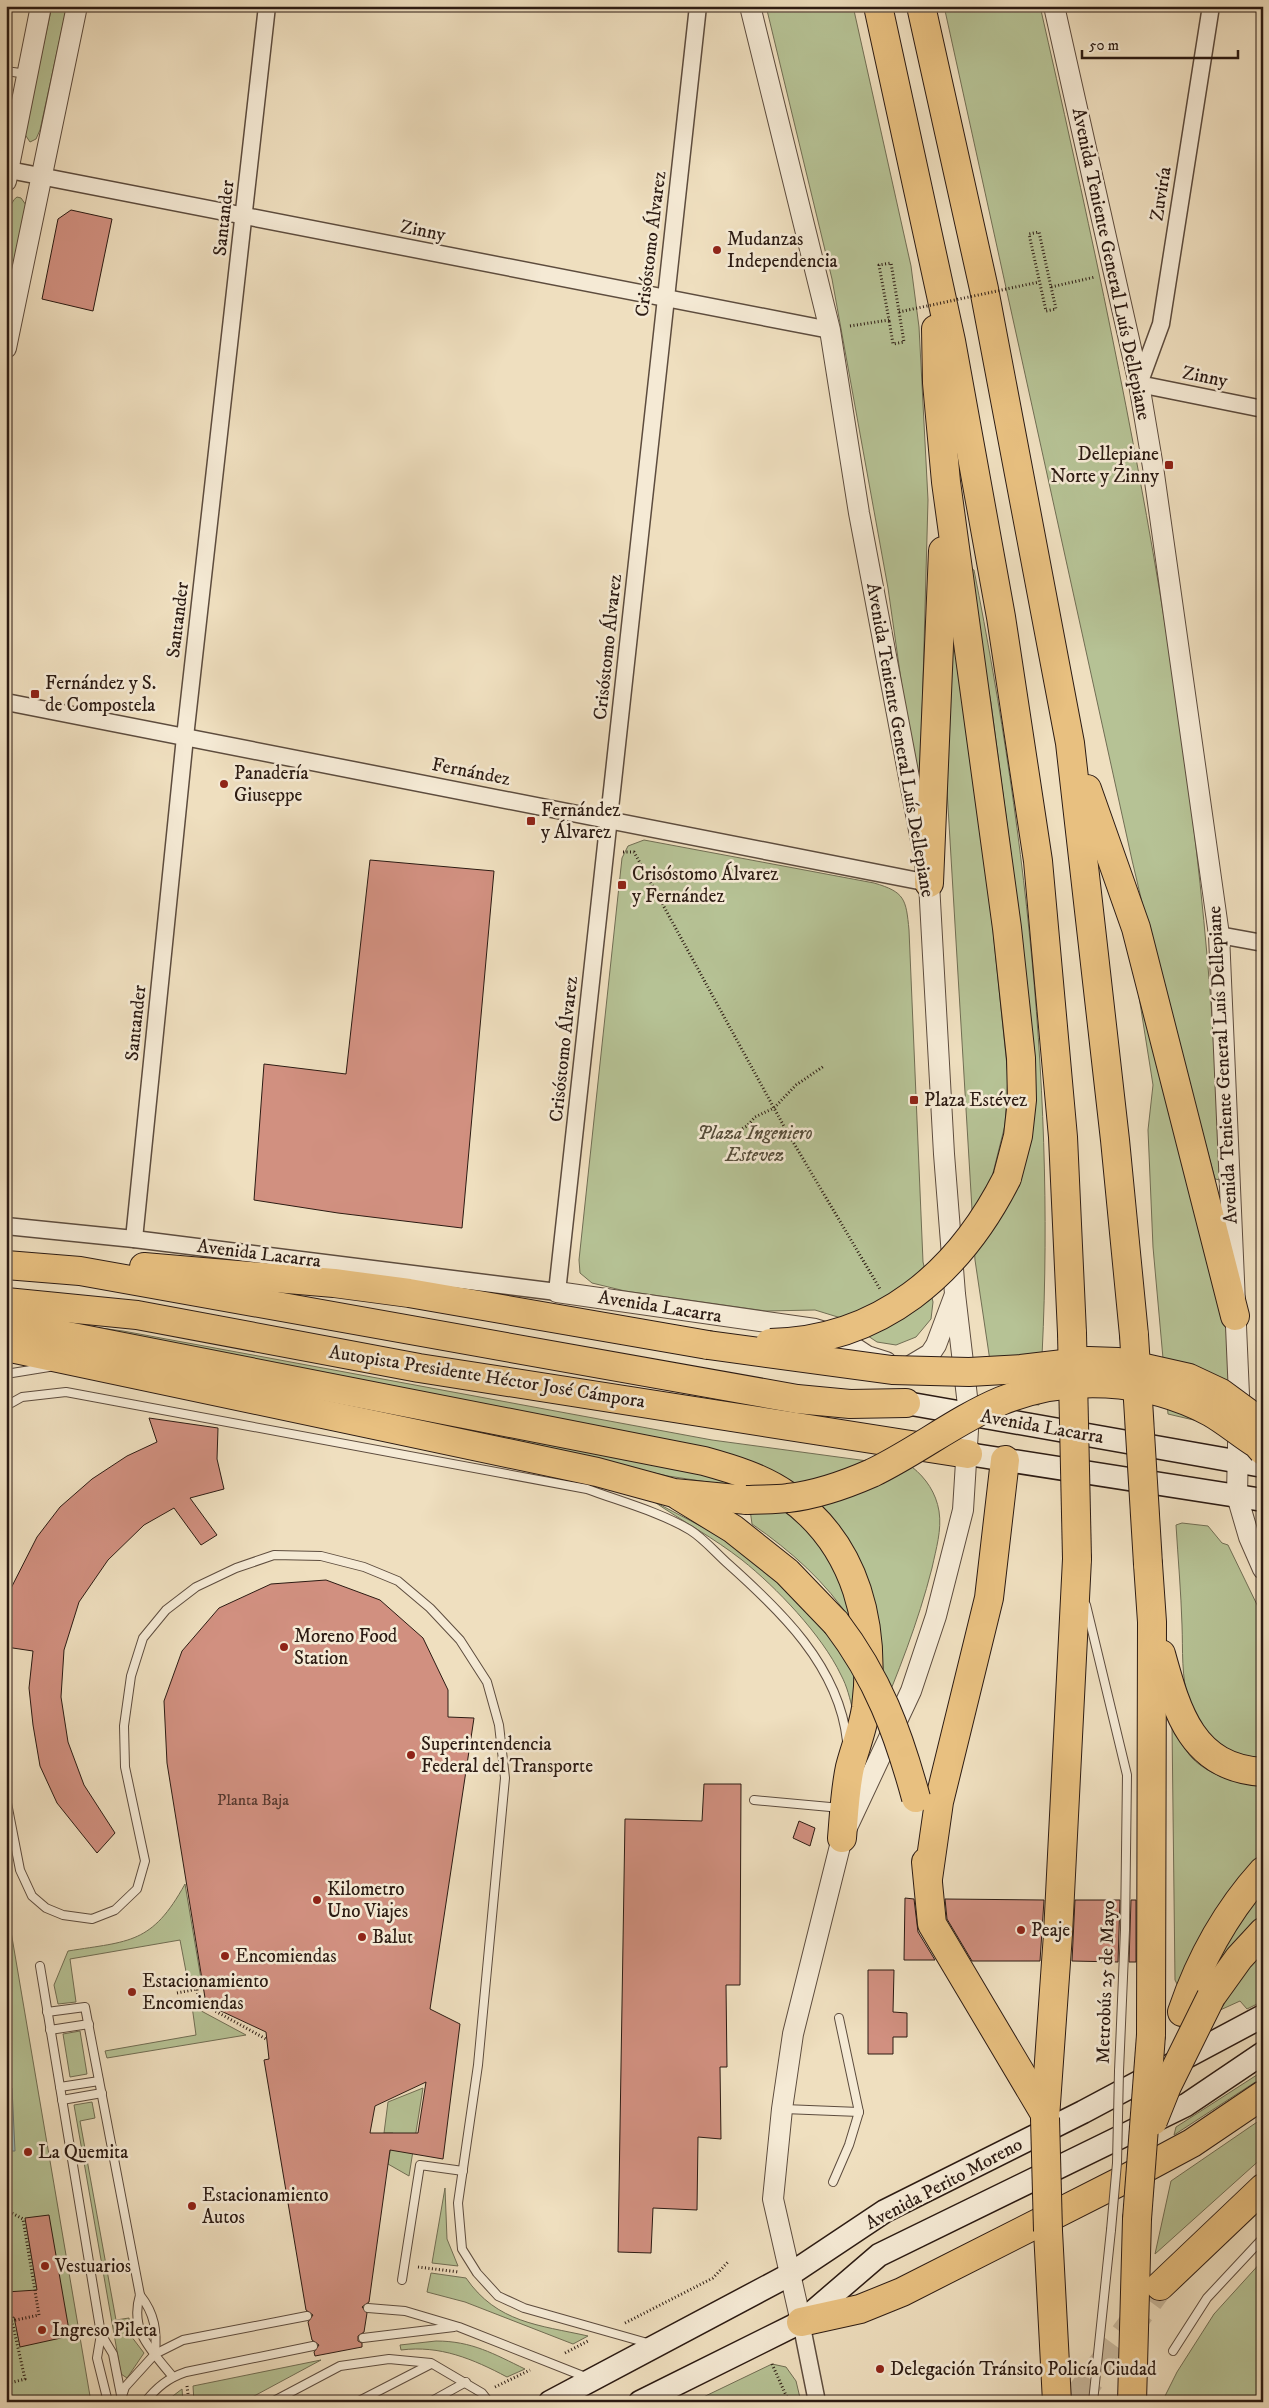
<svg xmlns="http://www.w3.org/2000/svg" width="1269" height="2408" font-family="'IM FELL DW Pica',serif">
<rect width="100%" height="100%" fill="#efdfbf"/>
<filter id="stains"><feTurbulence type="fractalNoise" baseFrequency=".004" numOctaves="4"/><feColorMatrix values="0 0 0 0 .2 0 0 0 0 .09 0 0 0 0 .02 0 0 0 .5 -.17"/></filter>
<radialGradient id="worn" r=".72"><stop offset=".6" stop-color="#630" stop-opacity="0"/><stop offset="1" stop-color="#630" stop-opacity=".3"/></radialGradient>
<g fill="#b6c295" stroke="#716e54">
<path d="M52,6h15l-27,124 -4,9 -6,3 -6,-9z"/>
<path d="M766,6h87l58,260 8,61 9,173 -8,291 -5,-13 -27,-190 -56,-309z"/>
<path d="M944,6h96c88,386 170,777 180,1174l-5,-1 -61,-226 -22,-93z"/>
<path d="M17,197l4,1 5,7 -20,93c0,-18 -5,-92 11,-101z"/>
<path d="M966,567l8,3c54,273 85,556 65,835l-19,-2 -18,-18 -12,-24 -15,-101 -29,-487 8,-153 34,262 20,194 -3,49 -12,48 24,6 9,-183 -4,-58 -31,-235z"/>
<path d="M644,840l230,43c31,9 32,16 35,47l14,332 10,40 -2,17 -15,18 -20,8 -19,-3 -36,-24 -26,-8 -49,1 -141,-20 -33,-8 -12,-10 -1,-13 43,-402 6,-12z"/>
<path d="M1137,984l82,293 12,75 -1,62 -15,11 -47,-11 -15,-167 -5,-117 5,-45z"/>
<path d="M48,1321l75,10 589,109 200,27c14,11 24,26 27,44 3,19 -3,38 -7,57 -14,55 -34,105 -56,158l2,-72 -81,-163z"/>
<path d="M6,1332l744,152 73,56 35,86 -5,85c-3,-12 -6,-25 -12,-36 -19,-40 -65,-88 -99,-115 -28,-22 -60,-39 -89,-59l78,41 121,80c-26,-40 -61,-71 -100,-98l-5,-36 -79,-12z"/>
<path d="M1182,1523l26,3 14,17 6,2 35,72v142c-34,1 -63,-28 -74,-58 -8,-23 -6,-52 -7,-76 -1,-33 -4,-67 -6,-100z"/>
<path d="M1172,1724c6,11 12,25 20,34 18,18 46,26 71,27v70l-16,16 -66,112 -4,1 -2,-4z"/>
<path d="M185,1884l16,95 -13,3 -8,-42 -110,19 6,43 -18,2 -4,-19 14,-34c62,-10 84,-7 117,-67z"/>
<path d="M1263,1890v25l-51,62 9,-31z"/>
<path d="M6,1902l85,500h-85z"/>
<path d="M1263,1947v54l-16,8 -7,-8 -22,10 14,-24z"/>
<path d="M192,2006l54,29 -139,23 -2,-7 91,-16z"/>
<path d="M80,2031l7,43 -17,3 -7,-43z"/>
<path d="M1263,2071v6l-89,58 2,-8z"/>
<path d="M423,2088l-14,88 -21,-12 5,-31h-9l4,-31z"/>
<path d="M92,2102l3,16 -15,3 36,199 13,-2 2,18 13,17 -17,25 -6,-4 -47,-269z"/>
<path d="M1263,2118v39l-108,97 16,-73z"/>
<path d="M445,2188l2,51 11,27 -26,-3z"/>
<path d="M1263,2260v142h-98l-1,-4 13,-26 37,-58z"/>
<path d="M431,2273l35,5c31,45 73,47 122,58l-15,8 -108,-42 -38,-10z"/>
<path d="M436,2341c36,0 58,13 89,28l-18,8c-34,-18 -67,-32 -106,-27l-1,-5z"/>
<path d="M321,2360l-78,42h-49l-1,-16z"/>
<path d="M772,2364l14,3 10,14 5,21h-108z"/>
<path d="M182,2389l1,13h-18z"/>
</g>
<path fill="#9cbbba" stroke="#6f7b77" d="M12,2088l3,63h-9v-62z"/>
<g fill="#d19080" stroke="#2c1b13" fill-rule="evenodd">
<path d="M71,210l41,9 -19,92 -51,-12 16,-80z"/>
<path d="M370,860l124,11 -32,357 -124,-15 -84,-13 10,-136 82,10z"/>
<path d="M149,1418l69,10 -1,31 7,30 -34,9 27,37 -16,10 -27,-37 -30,17 -36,35 -29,42 -15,48 -3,47 7,45 16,43 31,48 -18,20 -40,-50 -17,-37 -7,-41 -4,-37 4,-37 -27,-4v-49l31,-61 23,-30 32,-28 35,-23 30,-14z"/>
<path d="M326,1580l54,20 43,38 25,52v27l26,1 -44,291 30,15 -17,135 -53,-9 -21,152 -7,5 5,6 -3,19 -6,4v5l4,2v4l-47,9 -1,-4 5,-7 -7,-5 -4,-18 5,-7 -7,-5 -42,-250 5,-1 -3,-27 -60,-28 -39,-241 -3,-62 18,-50 37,-43 52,-24zM426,2082l-8,51h-48l5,-27z"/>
<path d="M704,1784h37l-1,201h-14l1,82h-7l1,72 -23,-2 -1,73 -44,-2 -2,45 -33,-1 7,-433 77,2z"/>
<path d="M799,1821l16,7 -5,18 -17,-8z"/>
<path d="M905,1898l9,1 4,33 17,28h-31z"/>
<path d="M945,1899l99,1 -4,61h-68l-25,-42z"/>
<path d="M1075,1900h45l-2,62 -46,-1z"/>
<path d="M1131,1900h5v62h-7z"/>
<path d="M868,1970h26l-1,42 14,1v24h-14v17h-25z"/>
<path d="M49,2215l21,121 -50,11 -6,-30 -8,2v-27l31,-2 -12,-72z"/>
</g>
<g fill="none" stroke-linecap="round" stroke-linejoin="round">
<path stroke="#c8b89d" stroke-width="28" stroke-dasharray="28 14" stroke-linecap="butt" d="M1074,2402l86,-116"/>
<defs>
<g id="service">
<path d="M6,71l21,3"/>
<path d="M6,1374l43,-7"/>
<path d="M6,1406l16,-9 44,-5 521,97c32,12 73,23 103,41 13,8 25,22 36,32 54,48 113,104 121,179"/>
<path d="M1086,1605l41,170 -2,155 -6,141"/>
<path d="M6,1798l14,72 12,26 14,12 17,7 29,4 23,-9 22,-21 8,-28 -20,-94 -1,-41 7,-50 12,-38 23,-28 30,-23 40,-19 38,-13 47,1 43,11 34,14 32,27 30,32 27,42 12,43 6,53 -27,287 -20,138 4,46 15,24 21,23 26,12 127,36"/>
<path d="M754,1800l87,8"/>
<path d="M40,1966l61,368 -4,24 11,44"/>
<path d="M47,2012l38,-5 55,288c-11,36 12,56 33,82"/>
<path d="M50,2030l39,-6"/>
<path d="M60,2087l39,-6"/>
<path d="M62,2100l40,-7"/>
<path d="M784,2109l75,3"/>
<path d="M833,2182l16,-37 10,-33 -20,-94"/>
<path d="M402,2280l18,-115 43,6"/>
<path d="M140,2295c15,19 17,36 15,59"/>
<path d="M368,2308l37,3 54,16 129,51"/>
<path d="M101,2334l12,20 8,41"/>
<path d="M363,2338l91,-11"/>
<path d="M1173,2351l34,-53 56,-60"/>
<path d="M120,2402l5,-15 30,-33 28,-14 124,-24"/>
<path d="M145,2402c12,-15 23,-24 41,-30l127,-26"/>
<path d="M272,2402l68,-36 49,-7 42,4 51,30 7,9"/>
<path d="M357,2402l74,-38"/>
<path d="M430,2402l36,-20"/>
<path d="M1093,2402l18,-172"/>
</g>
<g id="minor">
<path d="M1211,6l-50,318 -22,60 124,25"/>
<path d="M9,170l821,160"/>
<path d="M6,702l923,181"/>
<path d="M1219,935l44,8"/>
<path d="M6,1226l128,13 423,53 141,-1286"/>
<path d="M134,1239l51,-502 82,-731"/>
<path d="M801,2322l16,80"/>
</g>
<g id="tertiary">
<path d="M750,6l80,324 29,183 70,370 15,271 11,140 14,120 -6,96 -27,106 -25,75 -69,147 -49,196 -11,75 -9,90 28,123"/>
<path d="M1054,6l85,378 14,83 66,468 20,460 -2,101 12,41 14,32"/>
<path d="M6,181l35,-175"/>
<path d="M6,348l71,-342"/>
<path d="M557,1292l258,37 20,6 32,21 19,6"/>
<path d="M910,1366l20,-12 6,-9 18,-48"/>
</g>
<g id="secondary">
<path d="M906,1403l357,63"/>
<path d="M968,1454l295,46"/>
<path d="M550,2402l239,-127 96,-64 198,-99 180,-96"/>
<path d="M640,2402l161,-80 78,-67 307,-150 77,-52"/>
</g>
<g id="motorway">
<path d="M878,6l73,335 50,276 37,244 25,276 9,196"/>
<path d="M921,6l63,283 86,454 45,397 19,195"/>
<path d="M936,329l1,54 9,99 61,446 14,130 1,42 -4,36 -11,42"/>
<path d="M1087,789l49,139 99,388"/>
<path d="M929,883l14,-332"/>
<path d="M6,1265l74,6 717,128 53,5 56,-1"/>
<path d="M144,1267l190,16 75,10 299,52"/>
<path d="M6,1302l131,13 282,53 549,86"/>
<path d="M6,1324l698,137c29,8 59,17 84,35 70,50 88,131 78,212 -3,20 -11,40 -16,59 -5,23 -6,48 -8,71"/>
<path d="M6,1347l591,125 77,21 73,7"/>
<path d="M679,1496l54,33 54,43 49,51"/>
<path d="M1148,1564l4,58 -1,413"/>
<path d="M1161,1654c16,58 31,114 102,118"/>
<path d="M926,1862l6,62 113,190"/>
<path d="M928,1879l11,-77 50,-204 16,-138"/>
<path d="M1211,1997l28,-39 24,-26"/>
<path d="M1182,2012c18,-53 43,-99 81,-141"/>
<path d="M1045,2118l13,-184 19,-375"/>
<path d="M1048,2231l9,171"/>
<path d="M1160,2286l103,-98"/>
<path d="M801,2322l59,-13 42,-17 223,-113 67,-36 71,-48"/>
<path d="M1132,2402l5,-183"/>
</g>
</defs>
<use href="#service" stroke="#5d4c3e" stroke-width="10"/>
<use href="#minor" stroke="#5d4c3e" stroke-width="19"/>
<use href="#tertiary" stroke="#5d4c3e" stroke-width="22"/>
<use href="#secondary" stroke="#2c1b13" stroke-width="25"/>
<use href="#motorway" stroke="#2c1b13" stroke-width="30"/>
<g stroke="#2c1b13" stroke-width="3" stroke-dasharray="1 2.5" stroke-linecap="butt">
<path d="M1051,287l5,22 -10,2 -17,-77 10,-2 12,55 44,-10"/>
<path d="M850,326l39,-6 -10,-55 12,-2 13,79 -11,2 -4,-24"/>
<path d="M623,852h11l152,278 94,159"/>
<path d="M727,1137l20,-11 8,-9 19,-9 22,-23 28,-19"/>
<path d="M177,1993l20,-4 2,13 67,37"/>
<path d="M6,2210l17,9 16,96 -27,6 13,58 -19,5"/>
<path d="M418,2267l41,5"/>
<path d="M625,2323l88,-45 15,-16"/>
<path d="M565,2353l23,-12"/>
<path d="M772,2364l17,38"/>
<path d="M187,2386l2,16"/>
<path d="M495,2387l35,-17"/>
</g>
<use href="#service" stroke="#f5ead5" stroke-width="8"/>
<use href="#minor" stroke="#f5ead5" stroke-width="16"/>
<use href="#tertiary" stroke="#f5ead5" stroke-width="20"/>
<use href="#secondary" stroke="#f5ead5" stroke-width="22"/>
<use href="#motorway" stroke="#e8c080" stroke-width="28"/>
<defs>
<path id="service-bridge" d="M1111,2230l6,-67 2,-92"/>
<g id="motorway-bridge">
<path d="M1072,1333l5,226"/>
<path d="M1134,1335l14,229"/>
<path d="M770,1343c111,-2 189,-70 237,-165"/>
<path d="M708,1345l184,25 77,2 52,-3 68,-8 29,1 71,16 32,15 42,31"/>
<path d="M747,1500c13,-1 28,0 41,-2 28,-3 59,-14 84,-25 44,-21 84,-53 129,-72 67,-27 144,-23 209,11 16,9 31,22 47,32l6,7"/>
<path d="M836,1623c42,55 62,109 80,175"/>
<path d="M1045,2118l3,113"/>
<path d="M1153,2121l14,-35 44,-89"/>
<path d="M1137,2219l14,-184"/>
</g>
</defs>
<use href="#service-bridge" stroke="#5d4c3e" stroke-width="10" stroke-linecap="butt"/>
<use href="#motorway-bridge" stroke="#2c1b13" stroke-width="30" stroke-linecap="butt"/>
<path stroke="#2c1b13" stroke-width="3" stroke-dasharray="1 2.5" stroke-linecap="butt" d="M899,312l140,-30"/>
<use href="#service-bridge" stroke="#f5ead5" stroke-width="8"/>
<use href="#motorway-bridge" stroke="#e8c080" stroke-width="28"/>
</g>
<g fill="#8f2418" stroke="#f5ead5" stroke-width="2">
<circle cx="717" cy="250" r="5"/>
<rect x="1164" y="460" width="10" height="10" rx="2.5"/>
<rect x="30" y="689" width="10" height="10" rx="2.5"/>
<circle cx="224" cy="784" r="5"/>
<rect x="526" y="816" width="10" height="10" rx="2.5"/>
<rect x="617" y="880" width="10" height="10" rx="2.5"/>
<rect x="909" y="1095" width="10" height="10" rx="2.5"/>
<circle cx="284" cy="1647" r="5"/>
<circle cx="411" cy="1755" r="5"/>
<circle cx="317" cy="1900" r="5"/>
<circle cx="1021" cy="1930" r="5"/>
<circle cx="362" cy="1937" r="5"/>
<circle cx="225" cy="1956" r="5"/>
<circle cx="132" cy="1992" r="5"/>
<circle cx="28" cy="2152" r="5"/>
<circle cx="192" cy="2206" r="5"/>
<circle cx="45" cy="2266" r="5"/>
<circle cx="42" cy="2330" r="5"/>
<circle cx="880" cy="2369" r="5"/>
</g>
<g text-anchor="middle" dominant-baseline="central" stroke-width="5" stroke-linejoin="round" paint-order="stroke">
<g font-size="16" fill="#55382e">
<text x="253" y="1800">Planta Baja</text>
</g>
<g font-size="19" fill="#2c1b13" stroke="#f5ead5">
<text transform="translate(1161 194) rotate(-81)">Zuviría</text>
<text transform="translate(224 218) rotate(-84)">Santander</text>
<text transform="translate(423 231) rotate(11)">Zinny</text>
<text transform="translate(651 244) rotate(-83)">Crisóstomo Álvarez</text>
<text transform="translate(1111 264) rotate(78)">Avenida Teniente General Luís Dellepiane</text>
<text transform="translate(1205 377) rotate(11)">Zinny</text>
<text transform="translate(178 620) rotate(-83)">Santander</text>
<text transform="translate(608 647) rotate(-84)">Crisóstomo Álvarez</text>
<text transform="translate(900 740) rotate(80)">Avenida Teniente General Luís Dellepiane</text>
<text transform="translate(471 772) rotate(11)">Fernández</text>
<text transform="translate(136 1023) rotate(-84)">Santander</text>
<text transform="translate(564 1049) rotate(-84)">Crisóstomo Álvarez</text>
<text transform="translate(1223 1065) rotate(-93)">Avenida Teniente General Luís Dellepiane</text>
<text transform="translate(259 1254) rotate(7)">Avenida Lacarra</text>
<text transform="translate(660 1307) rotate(9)">Avenida Lacarra</text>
<text transform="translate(487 1377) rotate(9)">Autopista Presidente Héctor José Cámpora</text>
<text transform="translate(1042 1427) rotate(10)">Avenida Lacarra</text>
<text transform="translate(1106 1982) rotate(-88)">Metrobús 25 de Mayo</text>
<text transform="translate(944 2184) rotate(-28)">Avenida Perito Moreno</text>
</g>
<g font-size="19" fill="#2c1b13" stroke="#f5ead5" text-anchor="start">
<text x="727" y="239">Mudanzas<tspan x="727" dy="22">Independencia</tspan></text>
<text x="1159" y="454" text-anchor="end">Dellepiane<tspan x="1159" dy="22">Norte y Zinny</tspan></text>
<text x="45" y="683">Fernández y S.<tspan x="45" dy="22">de Compostela</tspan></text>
<text x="234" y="773">Panadería<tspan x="234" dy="22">Giuseppe</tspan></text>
<text x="541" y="810">Fernández<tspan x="541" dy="22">y Álvarez</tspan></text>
<text x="632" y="874">Crisóstomo Álvarez<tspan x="632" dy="22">y Fernández</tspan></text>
<text x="924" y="1100">Plaza Estévez</text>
<text x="294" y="1636">Moreno Food<tspan x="294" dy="22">Station</tspan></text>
<text x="421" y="1744">Superintendencia<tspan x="421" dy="22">Federal del Transporte</tspan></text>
<text x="327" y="1889">Kilometro<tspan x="327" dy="22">Uno Viajes</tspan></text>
<text x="1031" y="1930">Peaje</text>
<text x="372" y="1937">Balut</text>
<text x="235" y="1956">Encomiendas</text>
<text x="142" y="1981">Estacionamiento<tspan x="142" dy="22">Encomiendas</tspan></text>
<text x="38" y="2152">La Quemita</text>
<text x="202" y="2195">Estacionamiento<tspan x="202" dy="22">Autos</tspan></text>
<text x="55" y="2266">Vestuarios</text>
<text x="52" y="2330">Ingreso Pileta</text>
<text x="890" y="2369">Delegación Tránsito Policía Ciudad</text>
</g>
<g font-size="19" font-style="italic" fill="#554d3a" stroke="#f5ead5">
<text x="755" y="1133">Plaza Ingeniero<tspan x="755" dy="22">Estevez</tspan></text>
</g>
</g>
<rect width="1269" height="2408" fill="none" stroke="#efdfbf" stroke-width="25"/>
<rect x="8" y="8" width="1254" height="2393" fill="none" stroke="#2c1b13" stroke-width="2.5"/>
<rect x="12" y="12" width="1244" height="2383" fill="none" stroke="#2c1b13"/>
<path d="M1082 50v8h156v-8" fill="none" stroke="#2c1b13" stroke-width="2.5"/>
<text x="1089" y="50" font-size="15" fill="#2c1b13" stroke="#f5ead5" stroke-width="4" paint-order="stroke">50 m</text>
<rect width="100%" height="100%" filter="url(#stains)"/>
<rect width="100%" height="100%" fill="url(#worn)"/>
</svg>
